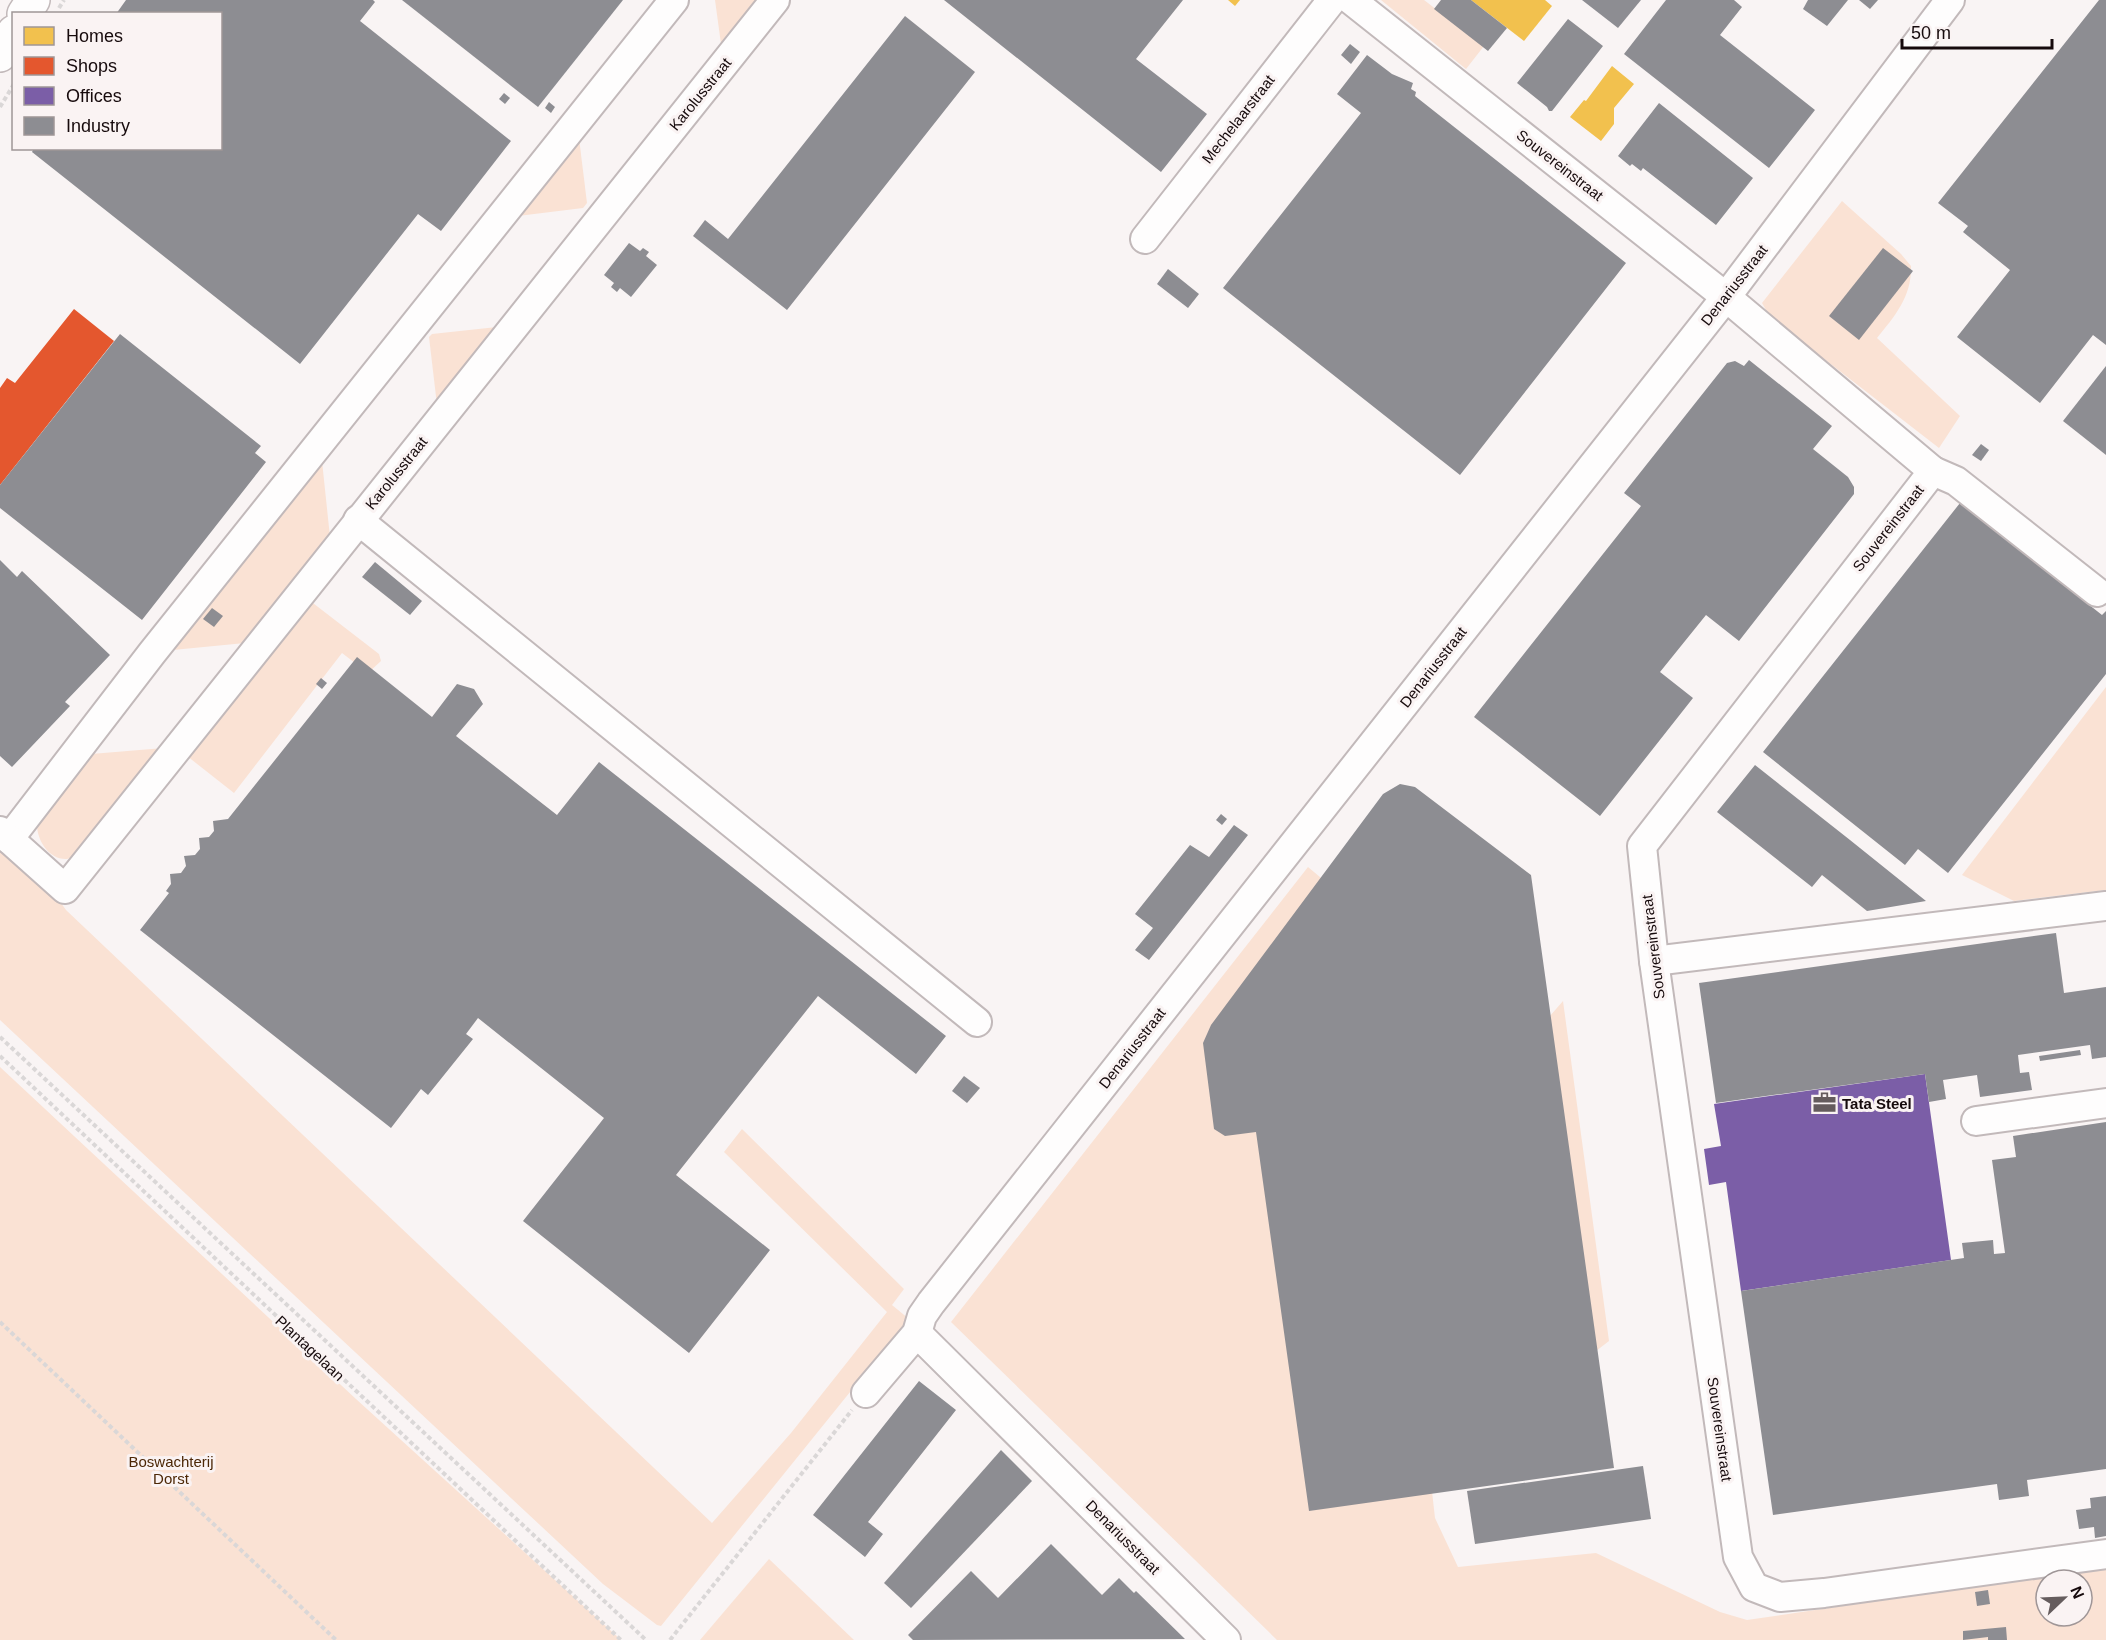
<svg xmlns="http://www.w3.org/2000/svg" width="2106" height="1640" font-family="Arial,sans-serif">
<rect width="100%" height="100%" fill="#f9f4f4"/>
<g fill="#fae2d4" fill-rule="evenodd">
<path d="M715,0h42l-36,44z"/>
<path d="M1381,0h43l60,46 -18,23z"/>
<path d="M579,138l8,65 -4,5 -65,8z"/>
<path d="M1842,201l59,53 10,12c1,30 -16,50 -34,72l83,78 -21,32 -169,-131 -8,-14z"/>
<path d="M497,327l-60,78 -8,-68 3,-3z"/>
<path d="M322,461l8,76 -35,40 -50,66 -72,7z"/>
<path d="M309,600l70,54 2,7 -13,12 -26,-20 -108,140 -47,-37z"/>
<path d="M2106,687v203l-92,11 -52,-26z"/>
<path d="M164,748l-83,105c-3,1 -10,5 -14,6 -18,1 -30,-19 -30,-34l54,-71z"/>
<path d="M0,841l56,55 10,14 646,613 79,-90 96,-121 -163,-160 18,-23 162,160 -12,16 17,14 -248,307 -4,-1 -54,-41 -603,-564z"/>
<path d="M1308,867l215,180 40,-46 46,340 -102,79 -79,36 7,62 23,49 138,-14 124,59 27,8 359,-53v73h-829l-326,-318zM2046,1580h36v36h-36z"/>
<path d="M0,1067l356,332 265,241h-621z"/>
<path d="M769,1559l85,81h-154z"/>
</g>
<g fill="#f2c14e">
<path d="M1228,0h12l-5,6z"/>
<path d="M1471,0h74l7,6 -28,35z"/>
<path d="M1612,66l22,18 -20,24v16l-13,17 -31,-24 14,-17 2,1z"/>
</g>
<path fill="#e4572e" d="M74,309l40,32 -114,144v-97l7,-10 8,5z"/>
<path fill="#7b5ea7" d="M1925,1074l26,186 -210,31 -15,-109 -17,3 -5,-36 17,-3 -7,-42z"/>
<g fill="#8d8d92">
<path d="M126,0h247l2,2 -15,19 151,120 -70,90 -23,-17 -118,150 -268,-212 2,-4h186v-134h-104z"/>
<path d="M402,0h221l-85,107z"/>
<path d="M944,0h239l-47,59 71,55 -46,58z"/>
<path d="M1441,0h30l36,28 -19,23 -54,-42z"/>
<path d="M1582,0h59l-23,28z"/>
<path d="M1666,0h68l8,7 -22,28 95,75 -46,58 -145,-114z"/>
<path d="M1808,0h40l-21,26 -24,-17z"/>
<path d="M1859,0h19l-8,9z"/>
<path d="M2099,0h7v345l-13,-10 -53,68 -83,-66 53,-67 -47,-38 5,-6 -30,-23z"/>
<path d="M905,16l70,56 -188,238 -94,-74 12,-16 23,19z"/>
<path d="M1568,19l35,27 -51,65h-3l-2,-4 -30,-24z"/>
<path d="M1350,44l10,8 -9,12 -10,-9z"/>
<path d="M1367,55l25,19 21,9 -2,6 5,3 -1,4 211,167 -166,212 -237,-187 138,-175 -24,-19z"/>
<path d="M504,93l6,5 -5,6 -6,-5z"/>
<path d="M549,102l6,5 -4,6 -6,-5z"/>
<path d="M1659,103l94,75 -37,47 -73,-57 -2,3 -9,-7 -2,2 -12,-10z"/>
<path d="M629,243l11,8 3,-3 6,4 -3,4 11,9 -26,32 -11,-9 -3,4 -6,-5 3,-4 -10,-8z"/>
<path d="M1883,248l30,23 -54,69 -30,-24z"/>
<path d="M1168,269l31,25 -11,14 -31,-24z"/>
<path d="M120,334l141,112 -6,7 11,9 -124,158 -142,-112v-23z"/>
<path d="M1749,360l83,66 -19,23 35,28 6,10v7l-115,147 -33,-26 -46,57 33,26 -93,118 -126,-99 167,-211 -17,-13 103,-130 8,-2 9,5z"/>
<path d="M2106,366v89l-43,-34z"/>
<path d="M1981,444l8,6 -8,11 -9,-6z"/>
<path d="M1960,503l142,112 4,-4v63l-158,199 -30,-24 -13,16 -142,-113z"/>
<path d="M0,560l17,17 5,-6 88,84 -45,47 5,4 -58,61 -12,-11z"/>
<path d="M375,562l47,39 -12,14 -48,-38z"/>
<path d="M212,608l11,8 -9,11 -11,-8z"/>
<path d="M357,657l75,60 25,-33 17,5 9,15 -27,32 101,79 42,-53 347,274 -30,38 -98,-78 -142,179 94,75 -81,103 -166,-132 81,-103 -126,-100 -12,16 7,5 -45,56 -7,-6 -30,39 -251,-198 29,-37 -3,-2 5,-7 -1,-10 11,-1 5,-7 -2,-10 11,-1 5,-6 -1,-11 10,-1 5,-6 -1,-10 15,-2z"/>
<path d="M321,678l6,5 -5,6 -6,-5z"/>
<path d="M1755,765l95,75 76,61 -59,10 -45,-36 -10,12 -95,-75z"/>
<path d="M1400,784l15,3 116,88 83,593 -305,43 -53,-379 -31,4 -11,-7 -11,-86 8,-18 172,-231z"/>
<path d="M1221,814l6,5 -5,6 -6,-5z"/>
<path d="M1234,825l14,10 -99,125 -14,-10 18,-22 -18,-14 55,-69 19,12z"/>
<path d="M2056,933l8,60 42,-6v70l-14,2 -2,-14 -72,10 2,18 9,-1 3,18 -52,7 -3,-22 -34,5 3,19 -17,3 -4,-28 -209,29 -17,-120z"/>
<path d="M2080,1050l1,5 -41,6 -1,-5z"/>
<path d="M964,1076l16,12 -13,15 -15,-12z"/>
<path d="M2106,1122v347l-79,11 2,16 -30,4 -2,-16 -224,31 -32,-224 223,-33 -2,-15 31,-3 1,14 11,-1 -13,-93 24,-3 -3,-21z"/>
<path d="M919,1381l37,29 -88,112 15,12 -18,23 -52,-42z"/>
<path d="M1001,1450l31,31 -121,127 -27,-25z"/>
<path d="M1643,1466l8,53 -176,25 -8,-53z"/>
<path d="M2106,1496v40l-11,2 -1,-11 -15,2 -3,-19 15,-2 -1,-10z"/>
<path d="M1051,1544l51,51 17,-17 15,15 2,-2 49,48 -272,1 -5,-5 63,-64 27,27z"/>
<path d="M1988,1590l2,14 -13,2 -2,-14z"/>
<path d="M2006,1627l1,13h-19v-3l-25,3v-9z"/>
</g>
<g fill="none" stroke-linecap="round" stroke-linejoin="round">
<defs>
<g id="minor">
<path d="M1351,0l375,297 207,174 -291,375 12,115 84,596 16,30 26,10 44,-4 282,-39"/>
<path d="M1145,239l187,-239"/>
<path d="M1933,471l23,10 141,111"/>
<path d="M358,520l619,502"/>
<path d="M0,831l9,8 143,-186 522,-653"/>
<path d="M9,839l56,50 710,-889"/>
<path d="M1654,961l452,-55"/>
<path d="M1976,1121l130,-18"/>
<path d="M917,1333l309,307"/>
<path d="M866,1393l51,-60 5,-17 9,-13 795,-1006 224,-297"/>
</g>
<g id="major">
<path d="M24,14l9,-14"/>
<path d="M0,55l14,-23"/>
</g>
</defs>
<use href="#minor" stroke="#c2b9ba" stroke-width="32"/>
<use href="#major" stroke="#c2b9ba" stroke-width="36"/>
<g stroke="#dad7d7" stroke-width="4" stroke-dasharray="4.5 3" stroke-linecap="butt">
<path d="M59,8l5,-8"/>
<path d="M0,107l14,-23"/>
<path d="M0,1037l646,603"/>
<path d="M0,1056l621,584"/>
<path d="M0,1322l336,318"/>
<path d="M670,1640l182,-230"/>
</g>
<use href="#minor" stroke="#fefdfd" stroke-width="28"/>
<use href="#major" stroke="#fefdfd" stroke-width="33"/>
</g>
<defs>
<symbol id="office-bare" viewBox="-9 -9 18 18"><path d="M-6-3h4V-5.5h4V-3h4V5H-6ZM-1-4.5V-3h2v-1.5ZM-6 0V1H6V0Z" fill="#655c5d" stroke="#faf3f3" stroke-width="2.5" paint-order="stroke"/></symbol>
</defs>
<g fill-rule="evenodd">
<use href="#office-bare" x="1808" y="1086" width="33" height="33"/>
</g>
<g text-anchor="middle" dominant-baseline="central" stroke-width="6" stroke-linejoin="round" paint-order="stroke">
<g font-size="15" fill="#160a0c" stroke="#faf3f3">
<text transform="translate(700 94) rotate(-51)">Karolusstraat</text>
<text transform="translate(1238 119) rotate(-52)">Mechelaarstraat</text>
<text transform="translate(1560 165) rotate(38)">Souvereinstraat</text>
<text transform="translate(1734 285) rotate(-52)">Denariusstraat</text>
<text transform="translate(396 473) rotate(-51)">Karolusstraat</text>
<text transform="translate(1888 528) rotate(-52)">Souvereinstraat</text>
<text transform="translate(1433 667) rotate(-52)">Denariusstraat</text>
<text transform="translate(1653 947) rotate(-97)">Souvereinstraat</text>
<text transform="translate(1132 1048) rotate(-52)">Denariusstraat</text>
<text transform="translate(310 1348) rotate(43)">Plantagelaan</text>
<text transform="translate(1720 1429) rotate(82)">Souvereinstraat</text>
<text transform="translate(1123 1537) rotate(45)">Denariusstraat</text>
</g>
<g font-size="15" font-weight="bold" fill="#160a0c" stroke="#faf3f3" text-anchor="start">
<text x="1842" y="1103">Tata Steel</text>
</g>
<g font-size="15" fill="#4c2807" stroke="#faf3f3">
<text x="171" y="1461">Boswachterij<tspan x="171" dy="17">Dorst</tspan></text>
</g>
</g>
<rect x="12" y="12" width="210" height="138" fill="#faf3f3" stroke="#9f9697" stroke-width="1.5"/>
<rect x="24" y="27" width="30" height="18" fill="#f2c14e" stroke="#9f9697" stroke-width="1.5"/>
<text x="66" y="42" font-size="18" fill="#160a0c">Homes</text>
<rect x="24" y="57" width="30" height="18" fill="#e4572e" stroke="#9f9697" stroke-width="1.5"/>
<text x="66" y="72" font-size="18" fill="#160a0c">Shops</text>
<rect x="24" y="87" width="30" height="18" fill="#7b5ea7" stroke="#9f9697" stroke-width="1.5"/>
<text x="66" y="102" font-size="18" fill="#160a0c">Offices</text>
<rect x="24" y="117" width="30" height="18" fill="#8d8d92" stroke="#9f9697" stroke-width="1.5"/>
<text x="66" y="132" font-size="18" fill="#160a0c">Industry</text>
<g transform="translate(2064 1598) rotate(67)"><circle r="28" fill="#faf3f3" stroke="#9f9697" stroke-width="1.5"/>
<path d="M0-4.5L10 22L0 15L-10 22Z" fill="#655c5d"/>
<text y="-9" font-size="16" font-weight="bold" text-anchor="middle" fill="#160a0c">N</text>
</g>
<path d="M1902 39v9h150v-9" fill="none" stroke="#160a0c" stroke-width="3"/>
<text x="1911" y="39" font-size="18" fill="#160a0c" stroke="#faf3f3" stroke-width="4.5" paint-order="stroke">50 m</text>
</svg>
